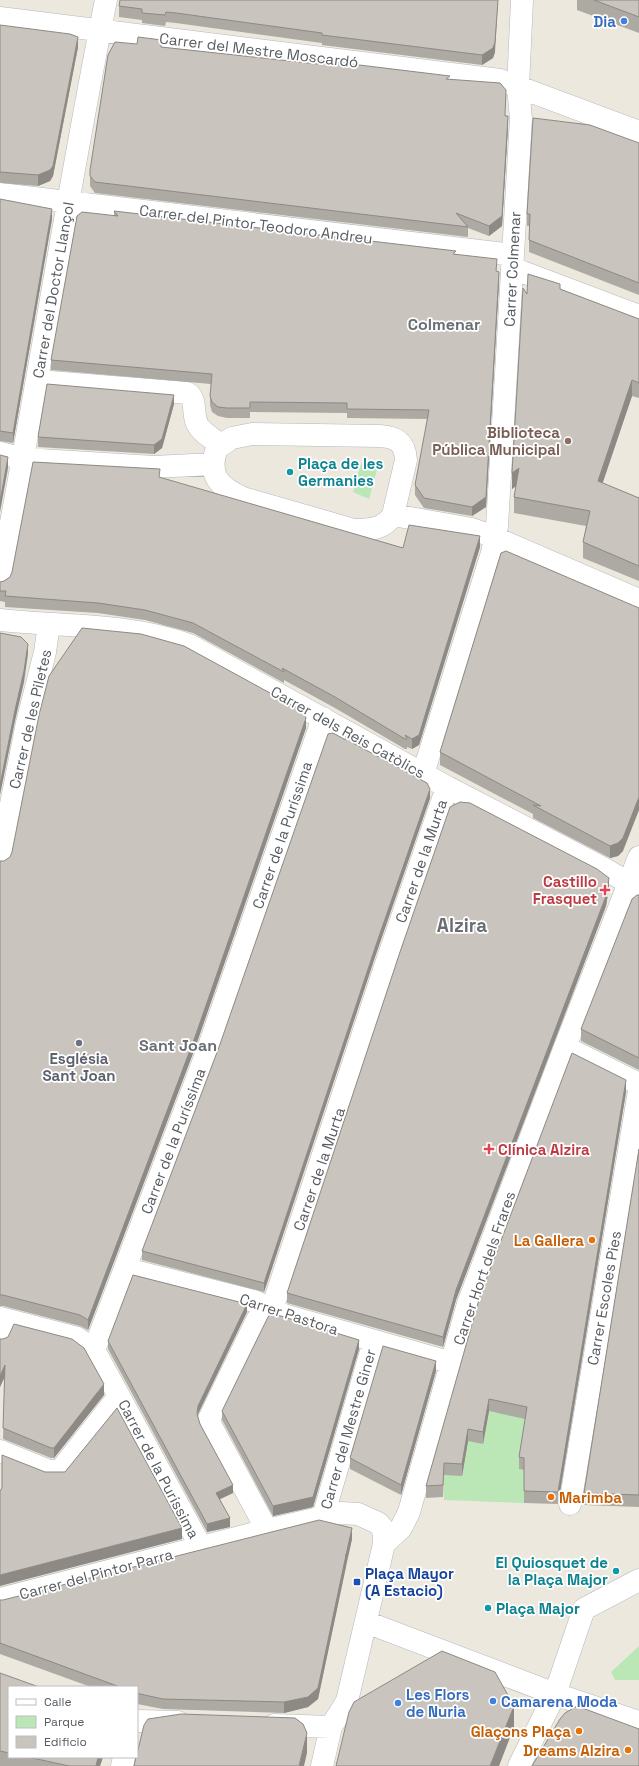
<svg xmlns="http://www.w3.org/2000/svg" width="639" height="1766" viewBox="0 0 639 1766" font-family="'Space Grotesk',sans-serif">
<rect width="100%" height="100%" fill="#ece8de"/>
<path fill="#bbe7b7" d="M361,463L377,469L369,499L353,492Z
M531,1396L519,1469L524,1470V1503L444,1500V1475L469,1437L489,1411L498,1413Z
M639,1646V1680H615L611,1672Z"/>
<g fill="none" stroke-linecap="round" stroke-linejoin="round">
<g stroke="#b4b8bd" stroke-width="23">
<path id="street" d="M0,18L500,80L639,132
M0,194L513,255
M512,268L639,316
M38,381L187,393C198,399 191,417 199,427C204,434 213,439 221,445
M252,434L380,436C396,437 405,442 406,460L393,515C384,529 370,530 354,530L243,498C219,487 207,475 217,448L232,438Z
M0,453L24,459L154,467L213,464
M393,515L472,529L486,534L639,600
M0,580C38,387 67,193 106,0
M0,620C62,627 130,623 189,645L447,787L603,868L639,889
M423,774L492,553L497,526L521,119L518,87L522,0
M0,860L27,723L45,652L49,624
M565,1047L639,1084
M126,1269L254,1301L284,1315L452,1363
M0,1318L77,1338L94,1350
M0,1338L6,1320
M0,1451L49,1471H60L119,1396
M570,1504L639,1091
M323,1517L374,1341
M267,1530L211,1426L209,1419L257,1320C263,1310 271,1311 273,1306L388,958L447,787
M201,1547L94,1350L207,1052L323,718
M0,1599L267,1530L341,1513L358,1514L378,1523L384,1530V1544
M366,1622L555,1694L639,1722
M137,1721L178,1722
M274,1725L331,1727
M122,1766L124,1757
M322,1766L331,1727L347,1701L384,1544L401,1528L409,1512L468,1304L565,1047L639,857
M519,1766L555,1694L584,1609L639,1580"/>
</g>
<use href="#street" stroke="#fff" stroke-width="22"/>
</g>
<path fill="#ada9a3" d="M120,0L495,52L493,58L482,65L322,45V43L176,23L166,22L165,26L142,23V20L119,17V6Z
M577,0H639V33L577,10Z
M0,25L78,47L53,176L50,181L38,186L0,183Z
M162,47L450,79L505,116L508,126L502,226L489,236L468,228V237L95,193L90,186V170Z
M639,143V295L529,252V226H527V214Z
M0,199L52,219L13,443L0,441Z
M114,211L456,254L497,271L499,281L486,507L472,516L424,508L415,495V485L428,419L347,418V413L250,412V418H227L218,416L212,412L210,405V396L211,384L51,370V360L114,215Z
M560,289L639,319V398L632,396L602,483L639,498V581L583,558V542L586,526L514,513V497L516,486L512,489L527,294Z
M174,404L162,448L154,454L38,447V437Z
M160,478L403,548L480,547L419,745L412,749L407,747V749H405L335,708L284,680V683L193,633L145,620L98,613L5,607V602L0,601V582L4,581Z
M501,553L623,851L618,856L610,858L533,818V814L440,765V752Z
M306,728L195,1048L88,1330L80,1326L3,1306H0V861H4Z
M346,736L358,743V746L430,798L376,954L264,1292L142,1260V1251L346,740Z
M609,888L606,906L456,1300L443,1347L287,1303V1293Z
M639,895V1070L581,1041V1029Z
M626,1092L558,1504L524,1503V1470L519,1469V1457L525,1419L489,1411L483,1444L468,1441L462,1476L444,1475L443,1497L426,1498V1486Z
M639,1149V1507L584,1505V1493Z
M247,1312L198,1414L197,1416L200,1424L233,1493L220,1499L230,1527L207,1532L108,1349V1341Z
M0,1339L104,1395L54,1458H51L3,1439L5,1376L0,1387Z
M359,1349L313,1507L273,1516L222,1420V1411Z
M436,1371L401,1495L350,1469V1458Z
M352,1539L318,1699L308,1707L284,1713L163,1709L137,1704V1687H91L0,1654V1600H3Z
M0,1673L9,1687V1757H103L100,1766H0Z"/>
<path fill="#8d8984" d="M498,0L495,52L493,58L482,65V55Z
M78,37V47L53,176L50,181L38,186V175Z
M508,116V126L502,226L489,236V226Z
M52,209V219L13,443V433Z
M499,272V281L486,507L472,516V507Z
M632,380V396L598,497V481Z
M174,395V404L162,448L154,454V445Z
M8,457V468L0,512V502Z
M519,468V484L512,489V473Z
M480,536V547L419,745L412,749V739Z
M28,644V654L24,682L15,721L0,795V785Z
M306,718V728L195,1048L88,1330V1320Z
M430,789V798L376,954L264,1292V1283L376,945Z
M639,797V810L623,851L618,856L610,858V846Z
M609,878V888L606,906L456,1300L443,1347V1337L456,1290Z
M626,1080V1092L558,1504V1492Z
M247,1304V1312L198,1414L197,1422L198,1406Z
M359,1340V1349L313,1507L273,1516V1506Z
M436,1361V1371L401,1495V1485Z
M5,1365V1376L0,1387V1376Z
M104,1384V1395L54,1458V1448Z
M489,1399V1411L483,1444V1432Z
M468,1429V1441L462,1476V1464Z
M233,1485V1493L216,1501V1493Z
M230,1518V1527L207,1532V1524Z
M182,1528V1539L0,1586V1575Z
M352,1528V1539L346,1565V1555Z
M346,1555V1566L318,1699L308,1707L284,1713V1702Z
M514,1706V1727L499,1766H490Z
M307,1733V1753L304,1766H299Z
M98,1757H103L100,1766H96Z"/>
<path fill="#c9c4bd" stroke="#8d8984" d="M120,0H498L495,42L493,48L482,55L322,35V33L176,13L166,12L165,15L142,13V9L119,6Z
M594,0H639V17Z
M0,25L70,34L78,37L53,166L50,170L38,175L0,172Z
M138,37L162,40L161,47L318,64V60L450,76L446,79L500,83L506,90L505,116H508L502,216L489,226L456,213L468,227L95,182L90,176V170L108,55L115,42L137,44Z
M533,118L590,125L639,143V283L529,240L530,214H527Z
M0,199L52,209L13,433L0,431Z
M114,211L456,251L453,254L497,259L496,271L499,272L486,497L472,507L424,498L415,485L429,410L347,409V403L250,402V408H227L218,407L212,402L210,396L212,374L51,360L77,216L82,212L118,216Z
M528,274L560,284V289L639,319V383L632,380L598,481L639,498V566L583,542L590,511L514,497L519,468L512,473L523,288L527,294Z
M47,384L174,395L162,439L154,445L38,437Z
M0,455L8,457L0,502Z
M33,462L160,469L159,477L403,548L409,525L480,536L419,735L412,739L405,735L407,739H405L335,697L282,668L284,672L193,623L145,610L98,603L5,596L6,591H0V582L4,581L10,577L12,572Z
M506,551L639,608V797L623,838L618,843L610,846L533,805L541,806L440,752L501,553Z
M82,628L141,634L184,646L303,711L306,718L195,1037L88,1320L80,1315L3,1295H0V861H4L10,857L12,852L39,715L49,676Z
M0,633L21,637L28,644L24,671L15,710L0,785Z
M333,733L346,740V736L358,743H353L427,783L430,789L376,945L264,1283L142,1251L219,1047L328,734Z
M460,802L470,803L597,869L609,878L606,896L456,1290L443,1337L287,1293L400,952L450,807Z
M637,895H639V1058L581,1029L632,899Z
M572,1053L626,1080L558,1492L524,1491V1458L519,1457L527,1407L489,1399L483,1432L468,1429L462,1464L444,1463L443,1485L426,1486L480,1296Z
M639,1149V1495L584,1493Z
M133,1275L247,1304L198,1406L197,1414L200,1424L233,1485L216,1493L230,1518L207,1524L108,1341Z
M271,1313L359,1340L313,1497L273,1506L222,1411L268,1317Z
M14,1324L72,1339L84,1348L104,1384L54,1448H51L3,1428L5,1365L0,1376V1339H3L8,1337Z
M383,1346L436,1361L401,1485L350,1458Z
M117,1408L182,1528L0,1575V1491L2,1488V1455L45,1472H65Z
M319,1520L352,1528L346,1555H345H346L318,1688L308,1697L284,1702L163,1699L140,1694L137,1693V1687H120L0,1643V1600H3Z
M442,1651L495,1672L514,1706L490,1766H336L349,1712L354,1702Z
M0,1673L39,1687H9V1753L0,1751Z
M577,1706L639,1729V1766H532L560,1719L565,1713Z
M181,1714L295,1718L303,1724L307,1733L299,1766H134L136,1757H137V1754L144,1725L148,1719Z
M28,1757H98L96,1766H69Z"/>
<g fill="#3f7fe0" stroke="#fff" stroke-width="1.5">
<circle cx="624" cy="21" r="4"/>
<circle cx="493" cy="1701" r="4"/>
<circle cx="398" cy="1703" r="4"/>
</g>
<circle fill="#8d6e63" stroke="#fff" stroke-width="1.5" cx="568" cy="441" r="4"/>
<g fill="#0f9aa8" stroke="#fff" stroke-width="1.5">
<circle cx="290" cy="472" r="4"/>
<circle cx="616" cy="1571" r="4"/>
<circle cx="488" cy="1608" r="4"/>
</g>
<g fill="#e0444e" stroke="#fff" stroke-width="1.5">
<path d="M603 884h4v4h4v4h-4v4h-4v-4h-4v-4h4z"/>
<path d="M487 1143h4v4h4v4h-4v4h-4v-4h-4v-4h4z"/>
</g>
<circle fill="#6b7280" stroke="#fff" stroke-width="1.5" cx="79" cy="1043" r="4"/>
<g fill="#e8710a" stroke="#fff" stroke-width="1.5">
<circle cx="592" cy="1240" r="4"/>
<circle cx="551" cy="1497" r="4"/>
<circle cx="579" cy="1731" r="4"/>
<circle cx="628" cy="1750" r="4"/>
</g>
<rect fill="#1a4fb4" stroke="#fff" stroke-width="1.5" x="353" y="1578" width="8" height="8" rx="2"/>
<g text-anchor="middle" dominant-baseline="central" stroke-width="3.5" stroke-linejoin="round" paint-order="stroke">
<g font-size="15" font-weight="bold" fill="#366cbe" stroke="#fff" text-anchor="start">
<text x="616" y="21" text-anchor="end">Dia</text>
<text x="406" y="1694">Les Flors<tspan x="406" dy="17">de Nuria</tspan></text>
<text x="501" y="1701">Camarena Moda</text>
</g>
<g font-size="15" fill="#575c61" stroke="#fff">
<text transform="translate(259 50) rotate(7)">Carrer del Mestre Moscardó</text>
<text transform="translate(256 224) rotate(7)">Carrer del Pintor Teodoro Andreu</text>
<text transform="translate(512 269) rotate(-87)">Carrer Colmenar</text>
<text transform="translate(53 290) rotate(-80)">Carrer del Doctor Llançol</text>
<text transform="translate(30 719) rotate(-77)">Carrer de les Piletes</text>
<text transform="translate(348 732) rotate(29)">Carrer dels Reis Catòlics</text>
<text transform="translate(282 835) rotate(-71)">Carrer de la Puríssima</text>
<text transform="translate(421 861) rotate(-71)">Carrer de la Murta</text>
<text transform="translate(173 1141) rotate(-69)">Carrer de la Puríssima</text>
<text transform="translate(319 1169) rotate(-71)">Carrer de la Murta</text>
<text transform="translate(484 1268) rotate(-71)">Carrer Hort dels Frares</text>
<text transform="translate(604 1298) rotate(-80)">Carrer Escoles Pies</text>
<text transform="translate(289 1314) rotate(18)">Carrer Pastora</text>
<text transform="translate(348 1429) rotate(-74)">Carrer del Mestre Giner</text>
<text transform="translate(159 1469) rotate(62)">Carrer de la Puríssima</text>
<text transform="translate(96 1574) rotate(-15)">Carrer del Pintor Parra</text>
</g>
<g font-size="15" font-weight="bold" fill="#785e54" stroke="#fff" text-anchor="end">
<text x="560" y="432">Biblioteca<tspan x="560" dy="17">Pública Municipal</tspan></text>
</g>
<g font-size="15" font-weight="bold" fill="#0d838f" stroke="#fff" text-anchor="start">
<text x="298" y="463">Plaça de les<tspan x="298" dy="17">Germanies</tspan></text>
<text x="608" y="1562" text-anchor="end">El Quiosquet de<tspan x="608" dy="17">la Plaça Major</tspan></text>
<text x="496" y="1608">Plaça Major</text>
</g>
<g font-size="15" font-weight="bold" fill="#be3a42" stroke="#fff" text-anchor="end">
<text x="597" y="881">Castillo<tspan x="597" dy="17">Frasquet</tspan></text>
<text x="498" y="1149" text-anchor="start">Clínica Alzira</text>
</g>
<g font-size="15" font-weight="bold" fill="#5b616d" stroke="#fff">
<text x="79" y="1058">Església<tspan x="79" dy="17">Sant Joan</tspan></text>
</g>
<g font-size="15" font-weight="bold" fill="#c56008" stroke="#fff" text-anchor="end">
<text x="584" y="1240">La Gallera</text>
<text x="559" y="1497" text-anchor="start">Marimba</text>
<text x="571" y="1731">Glaçons Plaça</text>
<text x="620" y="1750">Dreams Alzira</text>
</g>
<g font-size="15" font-weight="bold" fill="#164399" stroke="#fff" text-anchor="start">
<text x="365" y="1573">Plaça Mayor<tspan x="365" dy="17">(A Estacio)</tspan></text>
</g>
<g font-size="16" font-weight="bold" fill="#686e73" stroke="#fff">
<text x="444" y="324">Colmenar</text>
<text x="178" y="1045">Sant Joan</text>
</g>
<g font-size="19" font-weight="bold" fill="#686e73" stroke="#fff">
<text x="462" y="925">Alzira</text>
</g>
</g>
<rect x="8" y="1686" width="130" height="72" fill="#ffffff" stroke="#bcbec0"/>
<rect x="16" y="1699" width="20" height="6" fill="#ffffff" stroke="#bcbec0"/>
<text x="44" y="1706" font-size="12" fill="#575c61">Calle</text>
<rect x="16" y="1716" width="20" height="12" fill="#bbe7b7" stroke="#bcbec0"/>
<text x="44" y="1726" font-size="12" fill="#575c61">Parque</text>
<rect x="16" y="1736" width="20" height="12" fill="#c9c4bd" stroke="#bcbec0"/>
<text x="44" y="1746" font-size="12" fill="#575c61">Edificio</text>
</svg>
